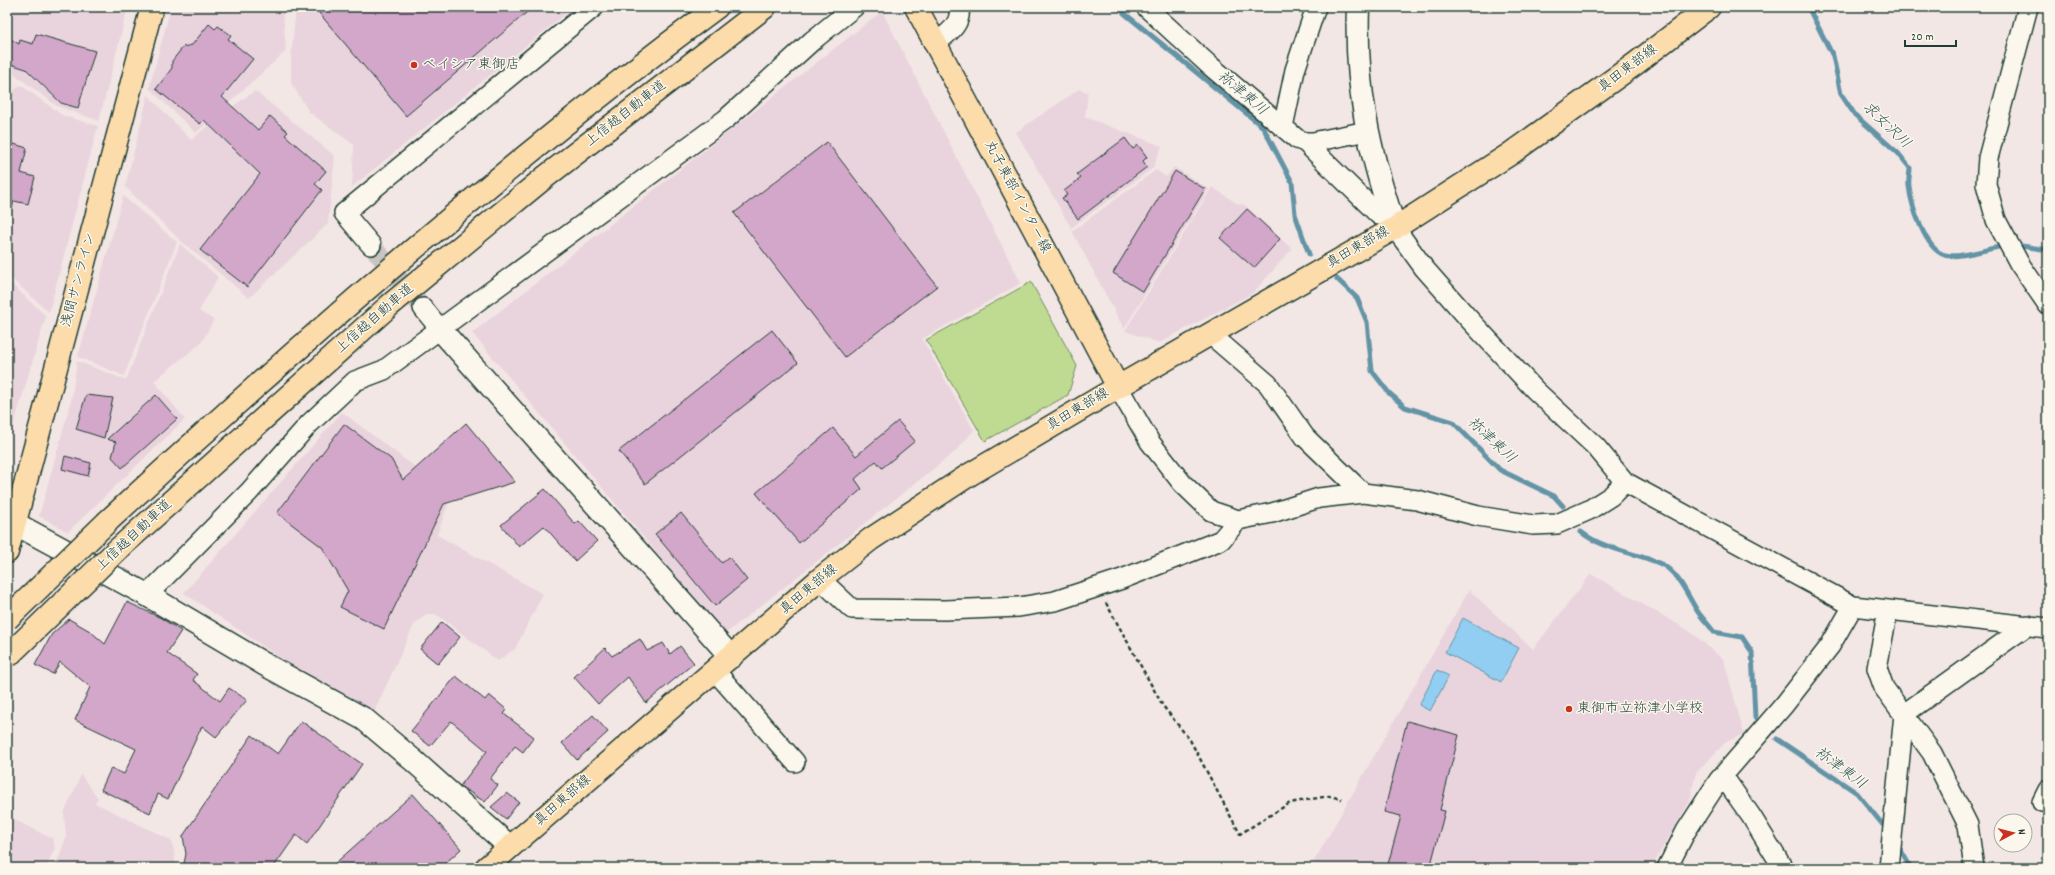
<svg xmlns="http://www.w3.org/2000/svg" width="2055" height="875" viewBox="0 0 2055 875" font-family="Dekko,'Klee One',sans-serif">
<rect width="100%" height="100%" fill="#f3e7e5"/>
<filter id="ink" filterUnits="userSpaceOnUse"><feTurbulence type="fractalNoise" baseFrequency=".025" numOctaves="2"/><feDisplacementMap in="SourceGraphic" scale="8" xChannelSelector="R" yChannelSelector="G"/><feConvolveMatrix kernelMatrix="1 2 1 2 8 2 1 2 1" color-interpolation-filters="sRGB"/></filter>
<g filter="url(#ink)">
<path fill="#e9d4dd" d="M7,7H128L99,121L57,106L7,69Z
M171,7H286L283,11L286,51L196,133L149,88Z
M296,7H574L352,187L354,145L309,112L291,83V55Z
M882,11L1021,283L922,339L974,430L956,451L725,634L472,333Z
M21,85L62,115L98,126L49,312L7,275V95Z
M1079,89L1088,92L1085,117L1162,146L1153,168L1071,228L1016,132Z
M255,91L335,156L328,224L249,298L181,241L125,187L148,95L191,140L230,108Z
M1174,167L1209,189L1124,329L1072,231L1156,170L1166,177Z
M1212,187L1238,204L1245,205L1292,249L1253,293L1159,343L1125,331Z
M123,196L177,242L124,376L78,357Z
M180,244L218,277L199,311L214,320L201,343L154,381L185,419L68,532L39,516L71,401L77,361L126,380Z
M7,280L46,316L7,448Z
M342,412L423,473L449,502L437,535L543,594L515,649L498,661L436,614H427L414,625L371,719L184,593Z
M1591,574L1691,632L1724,660L1744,734L1726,742L1696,773L1690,801L1651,868H1310L1469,590L1533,649Z
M81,775L98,798L95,803L171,840L174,851L176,868H55L66,838L64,813Z
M7,816L53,839L55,848L46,868H7Z"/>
<path fill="#bfda91" stroke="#6f8c62" d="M1031,282L1077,366L1068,395L985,441L926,340Z"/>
<path fill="#92cef2" stroke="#6494a6" d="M1463,618L1519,648L1501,682L1445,652Z
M1437,670L1449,676L1430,711L1419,705Z"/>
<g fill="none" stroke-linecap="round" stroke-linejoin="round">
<path stroke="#6494a6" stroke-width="5" d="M1120,7L1124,13L1263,127L1292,182L1295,214L1309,254
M1802,7L1809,9L1833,56L1841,94L1855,115L1898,153L1910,168C1910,174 1908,180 1909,186C1911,204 1925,250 1945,255C1959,259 1989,248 2005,246
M2015,245L2048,250
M1337,279L1357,298L1367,322L1372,371L1389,393L1405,407L1453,422L1500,470L1554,496L1563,506
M1581,532C1604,550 1635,552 1661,564C1678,572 1689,598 1698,612C1703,619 1709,625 1714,632L1742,637L1752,652L1755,718
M1777,739L1857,793L1883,825
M1899,847L1911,868"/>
</g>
<path fill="#d3a7ca" stroke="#1f3d34" d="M314,7H533L406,116Z
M209,24L215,29L218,26L231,35L228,39L253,59L222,97L258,130L270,116L288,132L285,135L326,171L315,184L322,190L247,287L200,250L260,174L204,120L200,124L156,89L172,68V61L183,47L192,45Z
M36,34L95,51L78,108L61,103L26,69L7,63V37L19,44L20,40L33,44Z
M1125,138L1133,149L1138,145L1147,157L1143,161L1147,167L1078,219L1062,198L1067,195L1064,191L1081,178L1077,174Z
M7,142L27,148L21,173L35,177L28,204L14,201L12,208H7Z
M827,142L937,286L845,357L734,213Z
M1175,171L1205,189L1143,292L1113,273Z
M1247,209L1280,239L1254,268L1220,238Z
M772,330L798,363L645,484L619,451Z
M86,395L113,398L104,438L76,429Z
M156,395L177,419L122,468L112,457L116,442L107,439Z
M898,421L915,441L882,468L876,461L855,479L862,489L799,543L756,493L833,428L856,456Z
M466,423L515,482L444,504L384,629L340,607L348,591L322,547L277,513L344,424L391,459L403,480Z
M65,456L91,463L88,476L62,469Z
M545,489L575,524L579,521L597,541L575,561L544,526L519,547L501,525Z
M681,513L722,563L729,557L747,580L715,606L655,534Z
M127,602L161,618L181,631L167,653L197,674L193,680L220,701L229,688L247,700L216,737L202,726L168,799L158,794L150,813L101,790L111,768L124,774L136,749L75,720L90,687L60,662L53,674L35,665L52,634L69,619L90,631L105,644Z
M442,622L460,637L438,664L420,649Z
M640,639L647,651L663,643L670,654L680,646L694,663L646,703L628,677L598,704L574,677L605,648L612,656Z
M456,676L485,700L489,695L507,710L504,714L534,737L523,752L515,746L490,779L498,785L485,802L460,786L487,751L451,721L430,746L411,731Z
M593,715L608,732L577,760L562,743Z
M301,721L362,764L307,844L296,835L273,868H183L186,854L183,836L252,735L278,754Z
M1407,721L1459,735L1440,810L1445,811L1430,868H1387L1401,816L1384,812Z
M507,793L519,802L506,819L491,807Z
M413,794L461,849L440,868H330Z"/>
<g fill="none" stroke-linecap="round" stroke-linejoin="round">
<path stroke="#c9c5c2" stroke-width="19" stroke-dasharray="19 10" stroke-linecap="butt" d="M371,245L423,308"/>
<g stroke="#1f3d34" stroke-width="22">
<path id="minor" d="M1146,7L1208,64L1297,139L1305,142H1313L1367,131
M2028,7L1988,158L1986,184L1996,220L2019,263L2048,305
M936,43C948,33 962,25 959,7
M1283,127L1295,70L1316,7
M1305,142L1379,215
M1395,228L1424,268L1468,318L1535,390L1596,447L1625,482L1853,606L2048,628
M371,245L344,213L594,7
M423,308L439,328
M1210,334L1268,384L1305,437L1363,493
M1118,387L1150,442L1182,483L1211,511L1238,520L1272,513L1319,498L1363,493L1417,500L1478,516L1533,525L1557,524L1589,510L1611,496L1625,482
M820,579L852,609L945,610L1019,607L1055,601L1122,579L1221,540L1238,520
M147,595L249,492L309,424L355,381L384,370L726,119L812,41L854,7
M1888,610L1877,668L1884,688L1932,753L1968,825L1974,868
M715,671L795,762
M1723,776L1751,816L1783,868
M2042,802L2048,790
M1667,868L1686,831L1719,780L1784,705L1830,646L1853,606
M1889,868L1904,714L2028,625"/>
</g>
<g stroke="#1f3d34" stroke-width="25">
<path id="tertiary" d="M1358,7C1355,88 1369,152 1395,228
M439,328L731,657
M14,523L147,595L264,664L364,719L414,761L510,847"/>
</g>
<g stroke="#1f3d34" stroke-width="25">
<path id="primary" d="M916,7L1118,387
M7,552L152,7
M486,868L820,579L871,539L969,475L1118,387L1395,228L1510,154L1635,64L1709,7"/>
</g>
<g stroke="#1f3d34" stroke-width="25">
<path id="motorway" d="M108,521C303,341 504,165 717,7
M116,551L390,305L544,178L765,7"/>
</g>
<path stroke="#1f3d34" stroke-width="2.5" stroke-dasharray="4 3" stroke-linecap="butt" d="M1106,603L1163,706L1190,740L1240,834L1290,803L1329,796L1342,799"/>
<use href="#minor" stroke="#fbf7ec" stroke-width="19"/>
<use href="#tertiary" stroke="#fbf7ec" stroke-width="22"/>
<use href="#primary" stroke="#fddcac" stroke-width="22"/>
<use href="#motorway" stroke="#fddcac" stroke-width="22"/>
<g stroke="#1f3d34" stroke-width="25" stroke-linecap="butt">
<path id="motorway-bridge" d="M7,619L108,521
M7,657L116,551"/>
</g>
<use href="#motorway-bridge" stroke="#fddcac" stroke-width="22"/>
</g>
</g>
<g fill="#c8321e" stroke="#fbf7ec" stroke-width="1.5">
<circle cx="414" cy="65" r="4"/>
<circle cx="1569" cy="709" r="4"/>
</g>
<g text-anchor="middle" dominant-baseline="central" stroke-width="3" stroke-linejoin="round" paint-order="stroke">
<g font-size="14" fill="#1f3d34" stroke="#fbf7ec" text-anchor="start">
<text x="422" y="65">ベイシア東御店</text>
<text x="1577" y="709">東御市立祢津小学校</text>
</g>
<g font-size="14" fill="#1f3d34" stroke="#fbf7ec">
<text transform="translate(1628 69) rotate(-37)">真田東部線</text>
<text transform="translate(626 114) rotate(-38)">上信越自動車道</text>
<text transform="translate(1017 197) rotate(62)">丸子東部インター線</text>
<text transform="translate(1358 248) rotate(-30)">真田東部線</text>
<text transform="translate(79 280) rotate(-75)">浅間サンライン</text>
<text transform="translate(375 319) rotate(-41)">上信越自動車道</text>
<text transform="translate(1078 410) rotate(-31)">真田東部線</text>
<text transform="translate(134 536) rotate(-43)">上信越自動車道</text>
<text transform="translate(809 590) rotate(-40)">真田東部線</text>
<text transform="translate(563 801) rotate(-41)">真田東部線</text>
</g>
<g font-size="15" font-style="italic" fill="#365a5a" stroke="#fbf7ec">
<text transform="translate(1242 94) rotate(40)">祢津東川</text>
<text transform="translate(1886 126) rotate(44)">求女沢川</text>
<text transform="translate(1491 441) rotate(43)">祢津東川</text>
<text transform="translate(1840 769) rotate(36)">祢津東川</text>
</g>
</g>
<rect width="2055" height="875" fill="none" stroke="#fbf7ec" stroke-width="24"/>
<rect x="12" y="12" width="2031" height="851" fill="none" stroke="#1f3d34" stroke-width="1.5" filter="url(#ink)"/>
<g transform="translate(2013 833) rotate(83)"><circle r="19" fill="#fbf7ec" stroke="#a3ada2"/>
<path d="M0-3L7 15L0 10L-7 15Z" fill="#c8321e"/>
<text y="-6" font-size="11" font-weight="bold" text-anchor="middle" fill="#1f3d34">N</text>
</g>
<path d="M1905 40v6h51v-6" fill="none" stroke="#1f3d34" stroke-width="2"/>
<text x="1911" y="40" font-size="12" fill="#1f3d34" stroke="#fbf7ec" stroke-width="3" paint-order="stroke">20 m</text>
</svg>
